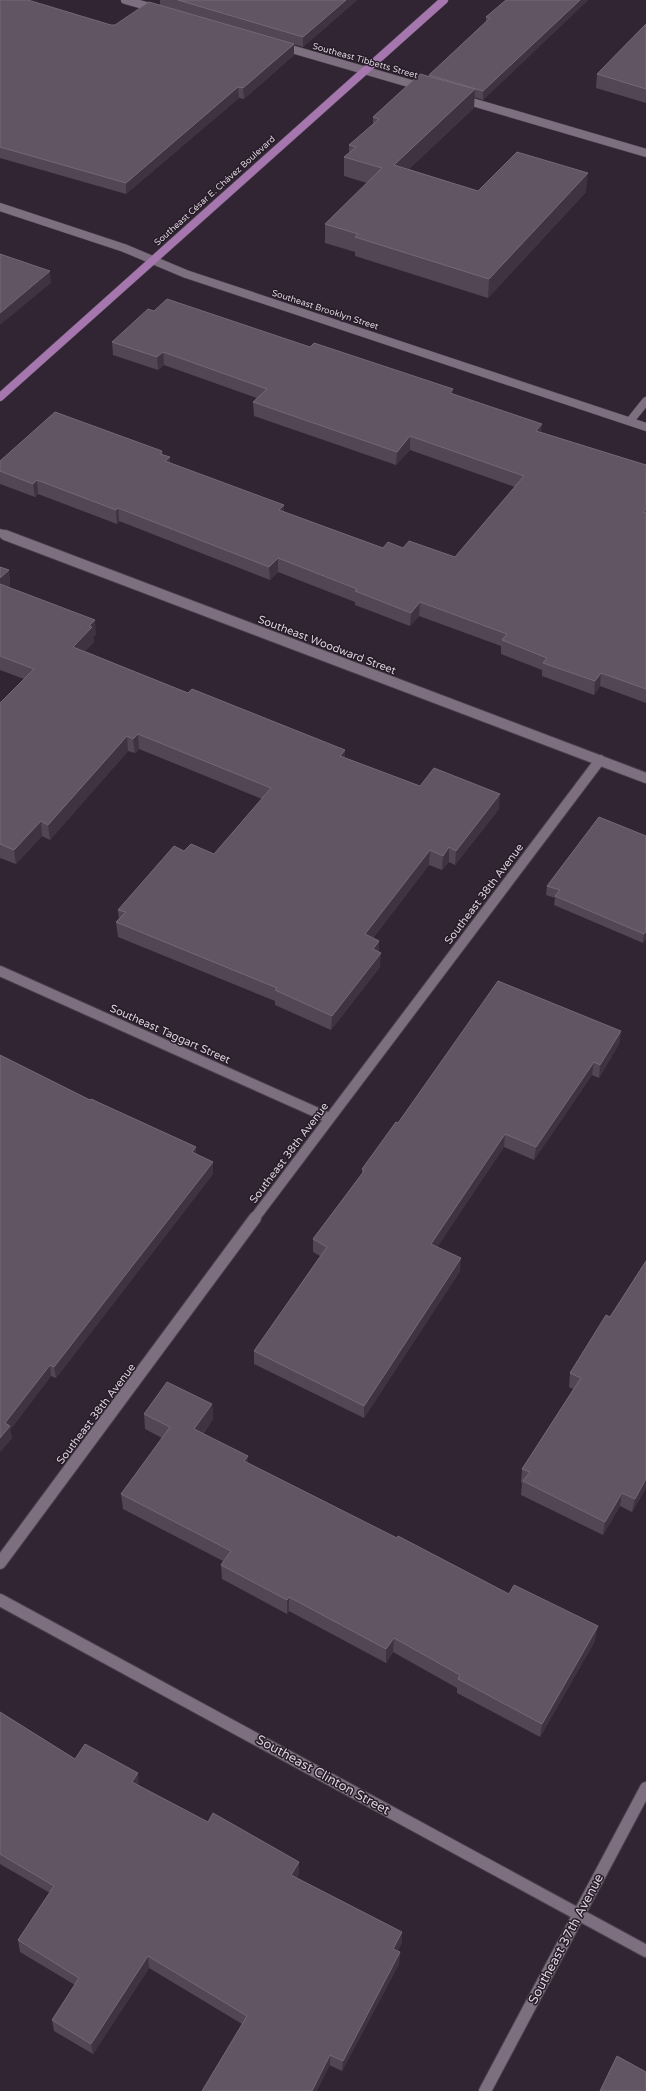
<svg xmlns="http://www.w3.org/2000/svg" width="646" height="2091" viewBox="0 0 646 2091" font-family="'Varela Round',sans-serif">
<rect width="100%" height="100%" fill="#312533"/>
<g fill="none" stroke-linecap="round" stroke-linejoin="round">
<g stroke="#4b414d" stroke-width="9">
<path id="minor-far2" d="M125,0L157,9
M281,46L422,87
M462,99L646,153
M0,207L124,248L186,274L646,427
M630,421L646,401
M0,533L7,536"/>
</g>
<g stroke="#4b414d" stroke-width="12">
<path id="minor-far1" d="M5,535L646,778
M0,971L329,1118
M254,1219L600,760"/>
</g>
<g stroke="#4b414d" stroke-width="14">
<path id="minor" d="M0,1563L255,1218
M0,1600L646,1951
M485,2091L646,1788"/>
</g>
<g stroke="#4b414d" stroke-width="9">
<path id="primary" d="M0,397L444,0"/>
</g>
<use href="#minor-far2" stroke="#7d6f7f" stroke-width="8"/>
<use href="#minor-far1" stroke="#7d6f7f" stroke-width="10"/>
<use href="#minor" stroke="#7d6f7f" stroke-width="12"/>
<use href="#primary" stroke="#a677ae" stroke-width="8"/>
</g>
<path fill="#524654" d="M0,0L111,25L294,55L244,99L239,98L126,194L0,158Z
M160,0H357L303,47L160,5Z
M506,0H588L483,100L474,97V108L409,169L478,191L586,192L488,298L355,256V252L325,243V224L367,183L344,176V157L349,153V145L373,124V117L429,76V75L486,22V17Z
M646,24V103L596,88L597,74Z
M112,342L453,394L541,432L646,465V703L600,686L594,695L542,676V670L501,654V646L419,616L410,626L355,605V602L278,572L270,580L119,521L117,524L38,494L35,497L0,484V461L162,451L163,455L170,463L284,512L383,548H403L455,557L515,487L410,450L396,465L254,416L253,402L257,398L164,365L158,370L113,355Z
M0,567L9,570L10,585L8,587L96,634L93,637L94,642L85,651L188,693L345,750V758L420,786L499,809L455,865L449,862L442,870L429,865L373,938L379,941V952L380,967L331,1030L275,1005V1001L118,937L116,922L119,920L118,910L184,851L214,854L262,799L139,749L135,753L128,751L50,840L42,836L16,864L0,858V703L24,679L0,670Z
M599,817L646,939L643,943L554,905L555,898L546,895L547,886Z
M621,1031L619,1044L599,1078L592,1075L534,1160L504,1147L437,1247L460,1271L364,1418L254,1364V1351L320,1256L313,1252V1239L362,1174V1169L398,1123Z
M0,1055L90,1100L196,1147V1154L213,1174L56,1378L51,1376L10,1430L12,1438L0,1452Z
M646,1261V1488L632,1512L620,1506L603,1535L521,1495L522,1483L521,1482L522,1469L573,1389L569,1387L570,1373L610,1317Z
M212,1404L213,1419L203,1434L248,1456V1463L595,1641L540,1737L457,1693V1688L393,1652L386,1663L289,1611L287,1614L222,1579L221,1565L223,1561L123,1509L121,1494L162,1438L145,1429L144,1414Z
M0,1712L75,1759L139,1786L299,1874L296,1878L402,1943L397,1951L400,1952L399,1964L342,2071L242,2024L149,1968L93,2054L54,2031L52,2020L75,1985L20,1952L18,1940L50,1893L0,1864Z"/>
<path fill="#3f3241" d="M346,0H357L303,47V37Z
M580,0H588L483,100V91Z
M294,44V55L244,99L243,88Z
M238,87L239,98L126,194V183Z
M475,89L474,108L394,183V165Z
M588,173L586,192L488,298L489,279Z
M50,271L51,283L0,325V313Z
M163,352L164,365L158,370L157,357Z
M453,389V403L450,393Z
M542,424L541,438L536,431Z
M410,436V450L396,465L397,452Z
M170,457V471L165,461Z
M37,480L38,494L35,497L33,484Z
M284,505V518L279,510Z
M118,508L119,521L117,524L116,510Z
M278,558V572L270,580L269,567Z
M9,570L10,585L0,595V578Z
M420,602L419,616L410,626L411,613Z
M95,620L96,634L93,637L94,642L75,662L73,647L89,626Z
M601,673L600,686L594,695L595,681Z
M138,734L139,749L135,753L133,739Z
M127,736L128,751L50,840L48,825Z
M345,750V765L340,756Z
M500,794L499,809L455,865L456,851Z
M41,821L42,836L16,864L14,850Z
M449,847V862L442,870L443,856Z
M430,850L429,865L364,949L365,934Z
M646,932V939L643,943L644,934Z
M379,941V955L381,953L380,967L331,1030L332,1016L373,949Z
M621,1031L619,1044L599,1078L600,1065Z
M594,1062L592,1075L534,1160L536,1147Z
M505,1134L504,1147L431,1257V1244Z
M196,1147V1159L192,1152Z
M213,1162V1174L56,1378L54,1367Z
M461,1258L460,1271L364,1418V1406Z
M50,1365L51,1376L10,1430L12,1438L0,1452V1438L5,1423Z
M212,1404L213,1419L195,1444L194,1429Z
M248,1456V1471L244,1461Z
M646,1479V1488L632,1512L635,1499Z
M622,1493L620,1506L603,1535L605,1522Z
M289,1597V1611L287,1614V1600Z
M598,1626L595,1641L540,1737L542,1724Z
M394,1638L393,1652L386,1663V1649Z
M138,1773L139,1786L132,1782Z
M299,1862V1874L291,1887V1875Z
M402,1932V1943L392,1960L393,1949Z
M400,1952L399,1964L342,2071L343,2061Z
M148,1956L149,1968L93,2054L91,2044Z
M330,2055V2065L317,2091H312Z"/>
<path fill="#615563" stroke="#746876" d="M0,0H28L111,25H115L149,2L294,44L243,88L238,87L126,183L0,147Z
M178,0H346L303,37Z
M506,0H580L483,91L429,75L490,18L486,17Z
M646,24V89L597,74Z
M420,74L475,89L394,165L478,191L517,152L588,173L489,279L355,237L358,234L325,224L382,168L344,157L356,147L349,145L379,119L373,117Z
M0,254L50,271L0,313Z
M167,299L310,347L314,343L453,389L450,393L542,424L536,431L646,465V509L643,512L646,513V689L601,673L595,681L543,663L547,658L502,640L507,634L420,602L411,613L355,591L357,589L278,558L269,567L118,508L116,510L37,480L33,484L0,471V461L55,412L162,451L160,454L170,457L165,461L284,505L279,510L383,548L388,542L403,548L409,541L455,557L524,476L410,436L397,452L253,402L267,389L163,352L157,357L112,342L148,309L154,311Z
M0,567L9,570L0,578Z
M0,584L95,620L89,626L92,627L73,647L188,693L192,689L345,750L340,756L420,786L434,768L500,794L456,851L449,847L443,856L430,850L365,934L379,941L373,949L381,953L332,1016L275,990L277,988L116,922L126,912L118,910L174,846L184,851L191,844L214,854L271,788L138,734L133,739L127,736L48,825L41,821L14,850L0,844V703L34,669L0,656Z
M599,817L646,836V932L644,934L555,896L560,890L547,886Z
M498,981L621,1031L600,1065L594,1062L536,1147L505,1134L431,1244L461,1258L364,1406L254,1351L327,1247L313,1239L364,1171L362,1169L396,1122L398,1123Z
M0,1055L90,1100L91,1099L196,1147L192,1152L213,1162L54,1367L50,1365L5,1423L10,1426L0,1438Z
M646,1261V1479L635,1499L622,1493L605,1522L523,1481L530,1472L522,1469L581,1378L570,1373L606,1315L610,1317Z
M167,1382L212,1404L194,1429L248,1456L244,1461L397,1538L398,1536L509,1594L514,1585L598,1626L542,1724L458,1679L460,1675L394,1638L386,1649L289,1597L287,1600L221,1565L231,1551L121,1494L170,1427L144,1414Z
M0,1712L75,1759L85,1744L138,1773L132,1782L208,1822L213,1813L299,1862L291,1875L402,1932L393,1949L400,1952L343,2061L330,2055L312,2091H202L247,2016L148,1956L91,2044L52,2020L79,1978L18,1940L54,1886L0,1854Z
M617,2056L646,2072V2091H600Z"/>
<g text-anchor="middle" dominant-baseline="central" stroke-width="3" stroke-linejoin="round" paint-order="stroke">
<g font-size="9" fill="#dad2db" stroke="#271b29">
<text transform="translate(365 61) rotate(16)">Southeast Tibbetts Street</text>
<text transform="translate(215 191) rotate(-42)">Southeast César E. Chávez Boulevard</text>
<text transform="translate(325 310) rotate(18)">Southeast Brooklyn Street</text>
</g>
<g font-size="11" fill="#dad2db" stroke="#271b29">
<text transform="translate(327 645) rotate(21)">Southeast Woodward Street</text>
<text transform="translate(484 894) rotate(-53)">Southeast 38th Avenue</text>
<text transform="translate(170 1034) rotate(24)">Southeast Taggart Street</text>
<text transform="translate(289 1153) rotate(-53)">Southeast 38th Avenue</text>
<text transform="translate(96 1414) rotate(-53)">Southeast 38th Avenue</text>
</g>
<g font-size="13" fill="#dad2db" stroke="#271b29">
<text transform="translate(323 1775) rotate(29)">Southeast Clinton Street</text>
<text transform="translate(566 1939) rotate(-62)">Southeast 37th Avenue</text>
</g>
</g>
</svg>
